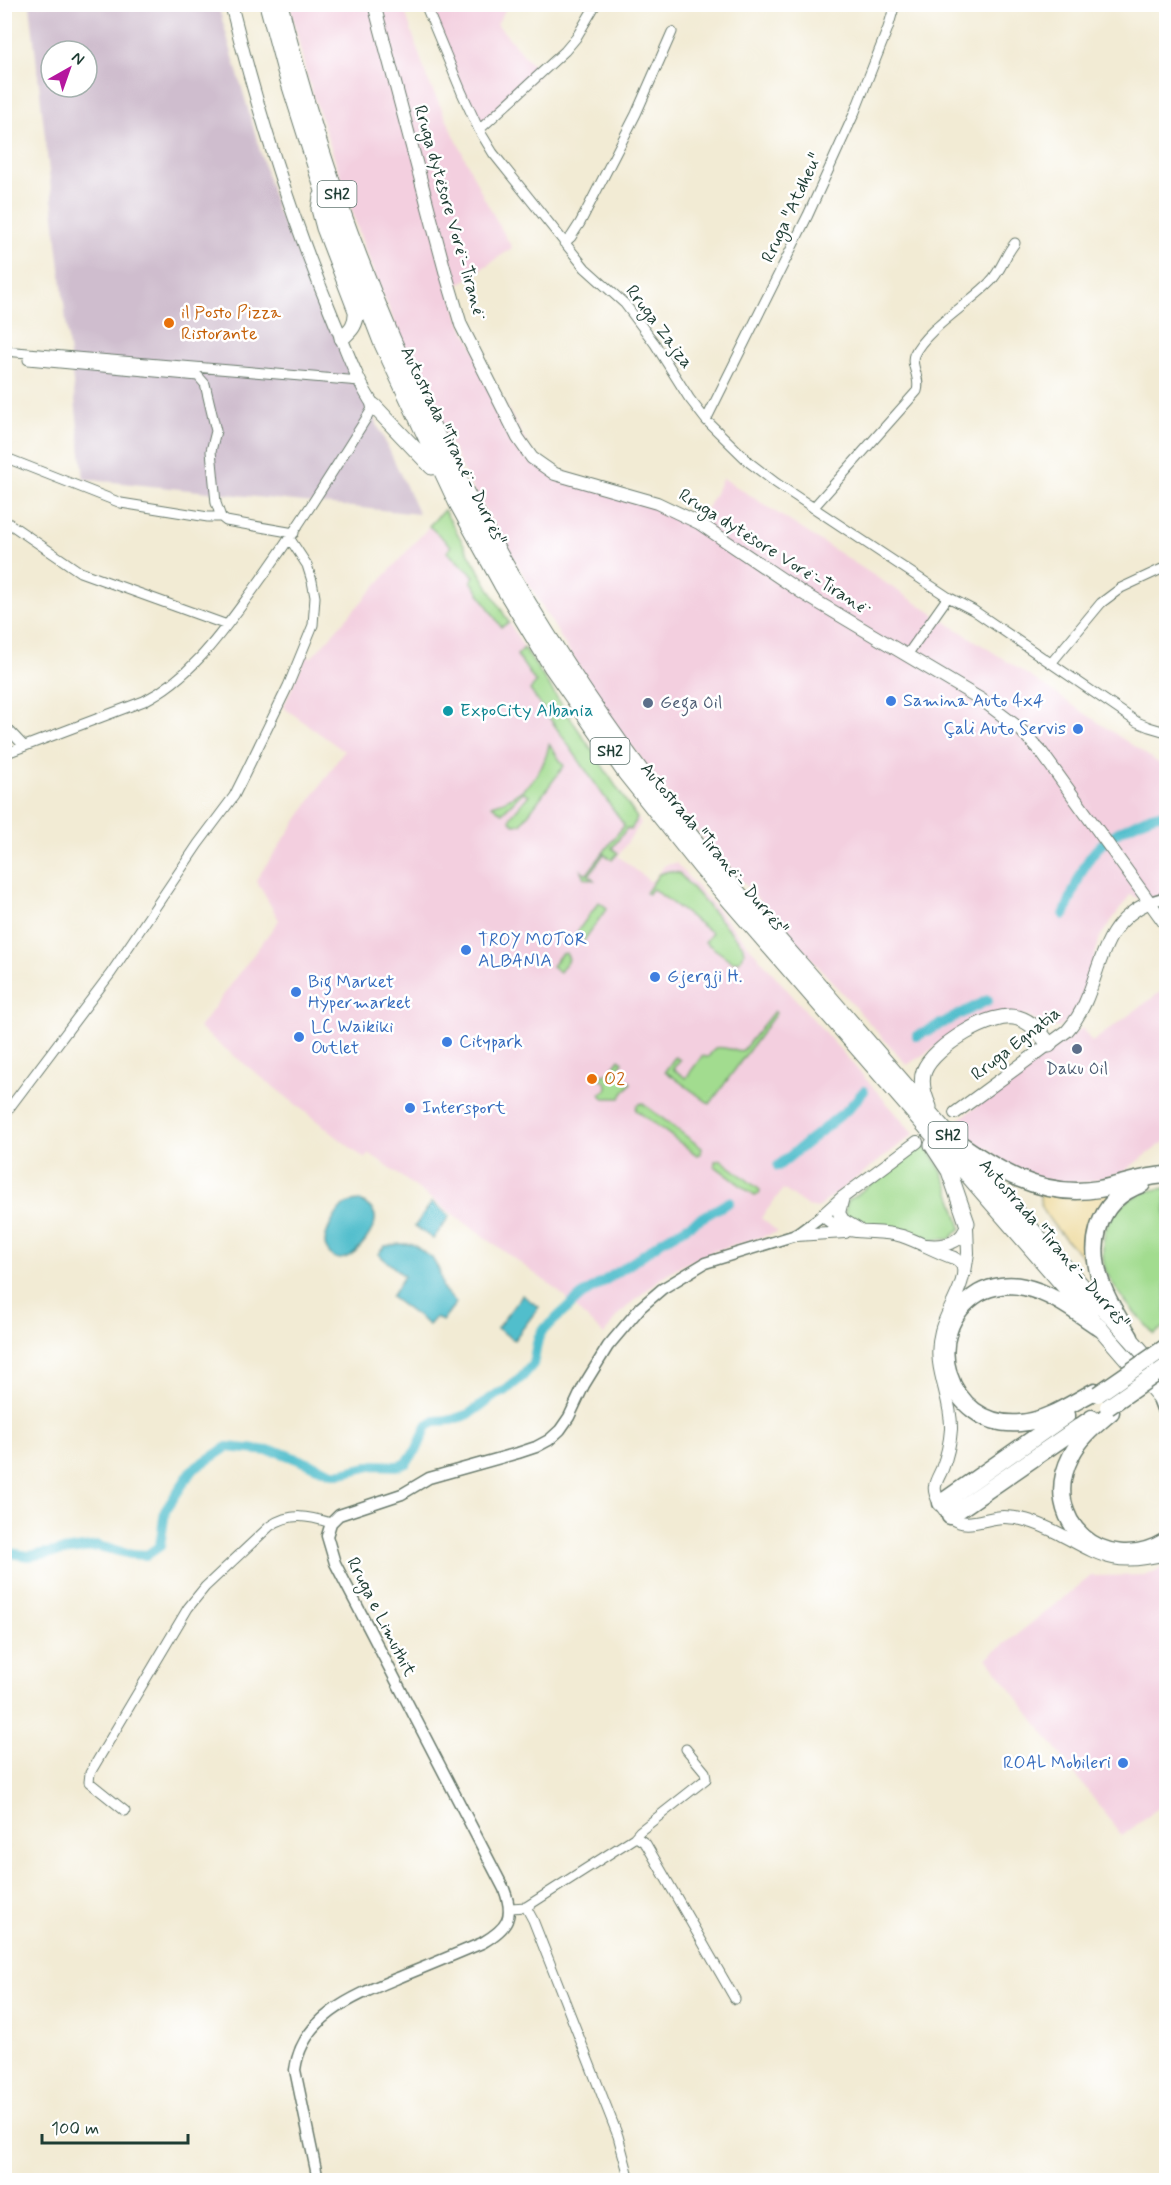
<svg xmlns="http://www.w3.org/2000/svg" width="1171" height="2185" viewBox="0 0 1171 2185" font-family="Mynerve,sans-serif">
<rect width="100%" height="100%" fill="#fff"/>
<filter id="ink" filterUnits="userSpaceOnUse"><feTurbulence type="fractalNoise" baseFrequency=".0167" numOctaves="2"/><feDisplacementMap in="SourceGraphic" scale="12" xChannelSelector="R" yChannelSelector="G"/><feConvolveMatrix kernelMatrix="1 2 1 2 8 2 1 2 1" color-interpolation-filters="sRGB"/></filter>
<filter id="wash" filterUnits="userSpaceOnUse"><feTurbulence type="fractalNoise" baseFrequency=".008" numOctaves="4" result="noise"/><feDisplacementMap in="SourceGraphic" scale="24" xChannelSelector="R" yChannelSelector="G"/><feGaussianBlur stdDeviation="1.35" result="paint"/><feColorMatrix in="noise" values="0 0 0 0 0 0 0 0 0 0 0 0 0 0 0 0 0 1.4 0 .05"/><feComposite in="paint" operator="in"/></filter>
<g filter="url(#wash)">
<rect width="100%" height="100%" fill="#f2ebd4"/>
<path fill="#f3cfdf" d="M290,5H403L427,78L483,196L512,248L451,290L461,324L537,462L699,523L723,478L1022,671L1166,768V925L1150,902L1130,895L1100,937L1084,996L1073,1017L1059,1027H1049L1024,1015L950,1038L907,1065L695,829L615,725L570,653L472,488L415,373L365,250L306,73Z
M425,5H508L497,24L540,74L479,130Z
M444,510L524,648L641,823L618,856L651,882L665,865L676,863L914,1134L817,1208L809,1207L783,1189L761,1218L778,1232L714,1251L678,1267L665,1275L630,1304L615,1319L604,1335L556,1289L370,1154L365,1159L199,1028L279,920L256,880L344,751L283,707L307,655L311,658Z
M1166,988V1141L1121,1173L1088,1182H1054L1030,1176L1003,1164L989,1148L980,1149L957,1121L1082,1028L1092,1042Z
M1166,1566V1802L1122,1836L987,1658L1091,1576L1147,1575Z"/>
<path fill="#cfbdce" fill-rule="evenodd" d="M30,5H218L277,210L419,514L84,479ZM51,51H87V87H51Z"/>
<path fill="#a2dc8f" stroke="#608c62" stroke-width="1.5" d="M444,510L509,623L501,627L471,581L474,576L447,552L451,546L429,526Z
M524,648L637,818L631,830L627,828L612,848L618,853L612,860L604,854L589,875L594,880L585,878L581,870L587,874L624,825L530,690L536,683L517,655Z
M549,744L564,766L521,824L514,825L510,820L511,816L529,795L523,792L502,813L492,805C522,797 544,775 549,744Z
M669,871L679,873L743,946L744,953L740,960L733,962L705,942L712,933L653,889L648,894L646,893L659,874Z
M599,902L607,908L583,942L576,943L573,939L574,936Z
M566,953L569,959L560,972L552,966L561,954Z
M774,1011L776,1013L710,1104L665,1071L675,1057L680,1060L673,1069L686,1078L702,1056L708,1057L715,1048C726,1045 733,1053 743,1050Z
M619,1059L623,1062L616,1072L631,1083L620,1098H603L600,1094L606,1090C610,1081 601,1081 598,1076L608,1074Z
M642,1103L702,1148L701,1153L697,1155L636,1110L637,1105Z
M924,1145C945,1168 952,1198 961,1228L950,1239L925,1240L889,1227L857,1224L846,1216L845,1210L848,1201Z
M720,1159L760,1190L759,1194L755,1196L715,1166V1161Z
M1166,1188V1326L1154,1334C1137,1314 1116,1295 1106,1271C1102,1262 1103,1253 1103,1244C1106,1208 1134,1191 1166,1188Z"/>
<path fill="#eeda9e" stroke="#868c69" stroke-width="1.5" d="M1117,1190L1090,1264C1077,1250 1036,1214 1040,1194Z"/>
<path fill="#51becc" stroke="#387e80" stroke-width="1.5" d="M360,1201C382,1212 377,1224 365,1241C355,1254 337,1270 326,1248C321,1237 337,1210 346,1204C351,1202 355,1201 360,1201Z
M432,1202L450,1216L433,1239L415,1226Z
M399,1244H412L432,1258L439,1270L443,1289L456,1303L442,1321L436,1317L429,1325L391,1297L404,1276L378,1254L385,1246Z
M522,1295L539,1307L514,1340L497,1328Z"/>
<g fill="none" stroke-linecap="round" stroke-linejoin="round">
<path stroke="#51becc" stroke-width="10" d="M1064,915C1083,869 1086,845 1136,823C1146,818 1155,813 1166,814
M917,1036L988,1000
M778,1166L848,1109L864,1091
M4,1552L28,1556L98,1546L130,1554L147,1555L160,1546L165,1511L192,1470L227,1447L279,1452L333,1473H342L375,1465L399,1466L406,1463L417,1449L427,1426L435,1421L452,1420L469,1414L497,1394L505,1391L522,1377L533,1364L538,1339L542,1331L581,1296L633,1262L662,1241L729,1202"/>
</g>
</g>
<g filter="url(#ink)">
<g fill="none" stroke-linecap="round" stroke-linejoin="round">
<g stroke="#697a6c" stroke-width="11">
<path id="minor" d="M425,4L462,93L479,130L493,153L585,268L625,304L655,344L689,398L706,420L750,463L776,483L948,597L973,610L1137,722L1149,727L1166,732
M479,130L565,51L576,38L596,4
M564,243L571,237L580,223L636,114L672,32
M4,351L360,381
M28,360L198,376L205,384L216,431L211,451L216,503L221,517L226,521L294,533
M706,420L808,215L854,114L888,28L895,4
M9,459L121,503L208,517H221
M813,508L917,391C921,378 910,365 914,355C925,330 970,303 990,282C1001,271 1005,255 1015,243
M4,520L80,572L227,625
M907,655L948,597
M1052,662L1101,603L1121,588L1166,567
M4,725L23,745
M4,754L144,701C192,677 222,632 253,590C296,531 335,468 374,406
M4,1115L111,973L198,844L234,796L244,776L288,686L313,625L315,597L312,581L307,565L290,539
M125,1811L89,1782L90,1773L188,1608L205,1587L270,1526C291,1512 308,1516 331,1523
M634,1838L640,1831L706,1779L705,1772L686,1749
M526,1907L634,1838H638L646,1844L735,1999
M511,1908L526,1907L533,1920L618,2136L630,2180"/>
</g>
<g stroke="#697a6c" stroke-width="13">
<path id="tertiary" d="M1150,902L1166,897
M318,2180L295,2070C302,2014 360,1994 405,1975C430,1965 456,1954 482,1943C508,1928 515,1917 504,1889L335,1563L327,1536L331,1523L339,1515L402,1494L429,1478L518,1453L536,1447L549,1440L560,1430L569,1417L584,1385L608,1346L641,1307L662,1289L705,1263L796,1235L823,1215"/>
</g>
<g stroke="#697a6c" stroke-width="14">
<path id="secondary" d="M231,4C258,113 292,220 335,323C347,351 357,381 374,406
M374,4L445,271L461,325L518,438L532,458L555,474L657,503L699,523L804,594L982,700L1019,728L1042,753L1166,925
M955,1113L1067,1031C1105,989 1090,928 1150,902
M917,1142L843,1197L823,1215C846,1240 872,1227 902,1236C920,1242 936,1252 954,1258C958,1260 962,1263 963,1268C966,1284 945,1314 941,1331C931,1368 952,1395 951,1429C950,1444 947,1456 942,1469C940,1474 936,1480 935,1486C933,1495 944,1511 951,1517C966,1530 986,1517 1004,1517C1024,1517 1042,1525 1060,1534C1103,1557 1116,1567 1166,1554
M843,1197L839,1213L843,1220L858,1229
M796,1235L845,1232
M926,1245C944,1247 964,1243 967,1223
M965,1272L968,1253L967,1227"/>
</g>
<g stroke="#697a6c" stroke-width="17">
<path id="trunk" d="M267,4L285,71L323,191L381,342L456,502L501,584L552,668L625,773L701,868L1166,1404
M280,4C352,295 486,572 669,808C717,870 769,928 820,986C900,1079 980,1171 1061,1262C1096,1302 1133,1339 1166,1380
M321,197L319,209L324,228L356,311C357,324 351,330 342,338
M374,406L432,467
M929,1107C924,1096 920,1082 924,1071C933,1047 993,1010 1018,1018C1032,1022 1041,1033 1049,1045
M932,1145L949,1171L967,1223"/>
</g>
<g stroke="#697a6c" stroke-width="19">
<path id="motorway" d="M948,1135C994,1169 1040,1199 1099,1189C1122,1185 1143,1176 1166,1175
M1130,1337C1121,1322 1112,1308 1105,1292C1086,1249 1094,1201 1142,1184
M1095,1391C1072,1403 1047,1421 1020,1423C947,1429 917,1331 979,1293C992,1286 1010,1283 1024,1287C1052,1293 1076,1312 1100,1328
M1161,1398L1166,1411
M1111,1412C1096,1425 1080,1437 1071,1456C1038,1520 1104,1579 1166,1541
M941,1503L1067,1415
M950,1516L1092,1418"/>
</g>
<use href="#minor" stroke="#fff" stroke-width="9"/>
<use href="#tertiary" stroke="#fff" stroke-width="10"/>
<use href="#secondary" stroke="#fff" stroke-width="12"/>
<use href="#trunk" stroke="#fff" stroke-width="15"/>
<use href="#motorway" stroke="#fff" stroke-width="16"/>
<g stroke="#697a6c" stroke-width="19" stroke-linecap="butt">
<path id="motorway-bridge" d="M1098,1394L1166,1347
M1108,1407L1166,1367"/>
</g>
<use href="#motorway-bridge" stroke="#fff" stroke-width="16"/>
</g>
</g>
<g fill="#e8710a" stroke="#fff" stroke-width="2">
<circle cx="169" cy="323" r="6"/>
<circle cx="592" cy="1079" r="6"/>
</g>
<g fill="#3f7fe0" stroke="#fff" stroke-width="2">
<circle cx="891" cy="701" r="6"/>
<circle cx="1078" cy="729" r="6"/>
<circle cx="466" cy="950" r="6"/>
<circle cx="655" cy="977" r="6"/>
<circle cx="296" cy="992" r="6"/>
<circle cx="299" cy="1037" r="6"/>
<circle cx="447" cy="1042" r="6"/>
<circle cx="410" cy="1108" r="6"/>
<circle cx="1123" cy="1763" r="6"/>
</g>
<g fill="#5c6f8a" stroke="#fff" stroke-width="2">
<circle cx="648" cy="703" r="6"/>
<circle cx="1077" cy="1049" r="6"/>
</g>
<circle fill="#0f9aa8" stroke="#fff" stroke-width="2" cx="448" cy="711" r="6"/>
<g text-anchor="middle" dominant-baseline="central" stroke-width="5" stroke-linejoin="round" paint-order="stroke">
<g fill="#fff" stroke="#627771" stroke-width="1.5">
<rect x="317.5" y="181" width="39" height="26" rx="4.5"/>
<rect x="590.5" y="738" width="39" height="26" rx="4.5"/>
<rect x="928.5" y="1122" width="39" height="26" rx="4.5"/>
</g>
<g font-size="16" font-weight="bold" fill="#1f3d34">
<text x="337" y="194">SH2</text>
<text x="610" y="751">SH2</text>
<text x="948" y="1135">SH2</text>
</g>
<g font-size="18" fill="#1f3d34" stroke="#fff">
<text transform="translate(792 208) rotate(-65)">Rruga "Atdheu"</text>
<text transform="translate(449 210) rotate(74)">Rruga dytësore Vorë -Tiranë</text>
<text transform="translate(659 327) rotate(53)">Rruga Zajza</text>
<text transform="translate(453 446) rotate(64)">Autostrada "Tiranë - Durrës"</text>
<text transform="translate(772 551) rotate(32)">Rruga dytësore Vorë -Tiranë</text>
<text transform="translate(714 849) rotate(50)">Autostrada "Tiranë - Durrës"</text>
<text transform="translate(1016 1044) rotate(-38)">Rruga Egnatia</text>
<text transform="translate(1054 1244) rotate(49)">Autostrada "Tiranë - Durrës"</text>
<text transform="translate(381 1617) rotate(63)">Rruga e Limuthit</text>
</g>
<g font-size="18" fill="#c56008" stroke="#fff" text-anchor="start">
<text x="181" y="313">il Posto Pizza<tspan x="181" dy="21">Ristorante</tspan></text>
<text x="604" y="1079">O2</text>
</g>
<g font-size="18" fill="#366cbe" stroke="#fff" text-anchor="start">
<text x="903" y="701">Samina Auto 4x4</text>
<text x="1066" y="729" text-anchor="end">Çali Auto Servis</text>
<text x="478" y="940">TROY MOTOR<tspan x="478" dy="21">ALBANIA</tspan></text>
<text x="667" y="977">Gjergji H.</text>
<text x="308" y="982">Big Market<tspan x="308" dy="21">Hypermarket</tspan></text>
<text x="311" y="1027">LC Waikiki<tspan x="311" dy="21">Outlet</tspan></text>
<text x="459" y="1042">Citypark</text>
<text x="422" y="1108">Intersport</text>
<text x="1111" y="1763" text-anchor="end">ROAL Mobileri</text>
</g>
<g font-size="18" fill="#4e5e75" stroke="#fff" text-anchor="start">
<text x="660" y="703">Gega Oil</text>
<text x="1077" y="1069" text-anchor="middle">Daku Oil</text>
</g>
<g font-size="18" fill="#0d838f" stroke="#fff" text-anchor="start">
<text x="460" y="711">ExpoCity Albania</text>
</g>
</g>
<rect width="1171" height="2185" fill="none" stroke="#fff" stroke-width="24"/>
<g transform="translate(69 69) rotate(40)"><circle r="28" fill="#ffffff" stroke="#a5b1ae" stroke-width="1.5"/>
<path d="M0-4.5L10 22L0 15L-10 22Z" fill="#b5179e"/>
<text y="-9" font-size="16" font-weight="bold" text-anchor="middle" fill="#1f3d34">N</text>
</g>
<path d="M42 2134v9h146v-9" fill="none" stroke="#1f3d34" stroke-width="3"/>
<text x="51" y="2134" font-size="18" fill="#1f3d34" stroke="#ffffff" stroke-width="4.5" paint-order="stroke">100 m</text>
</svg>
